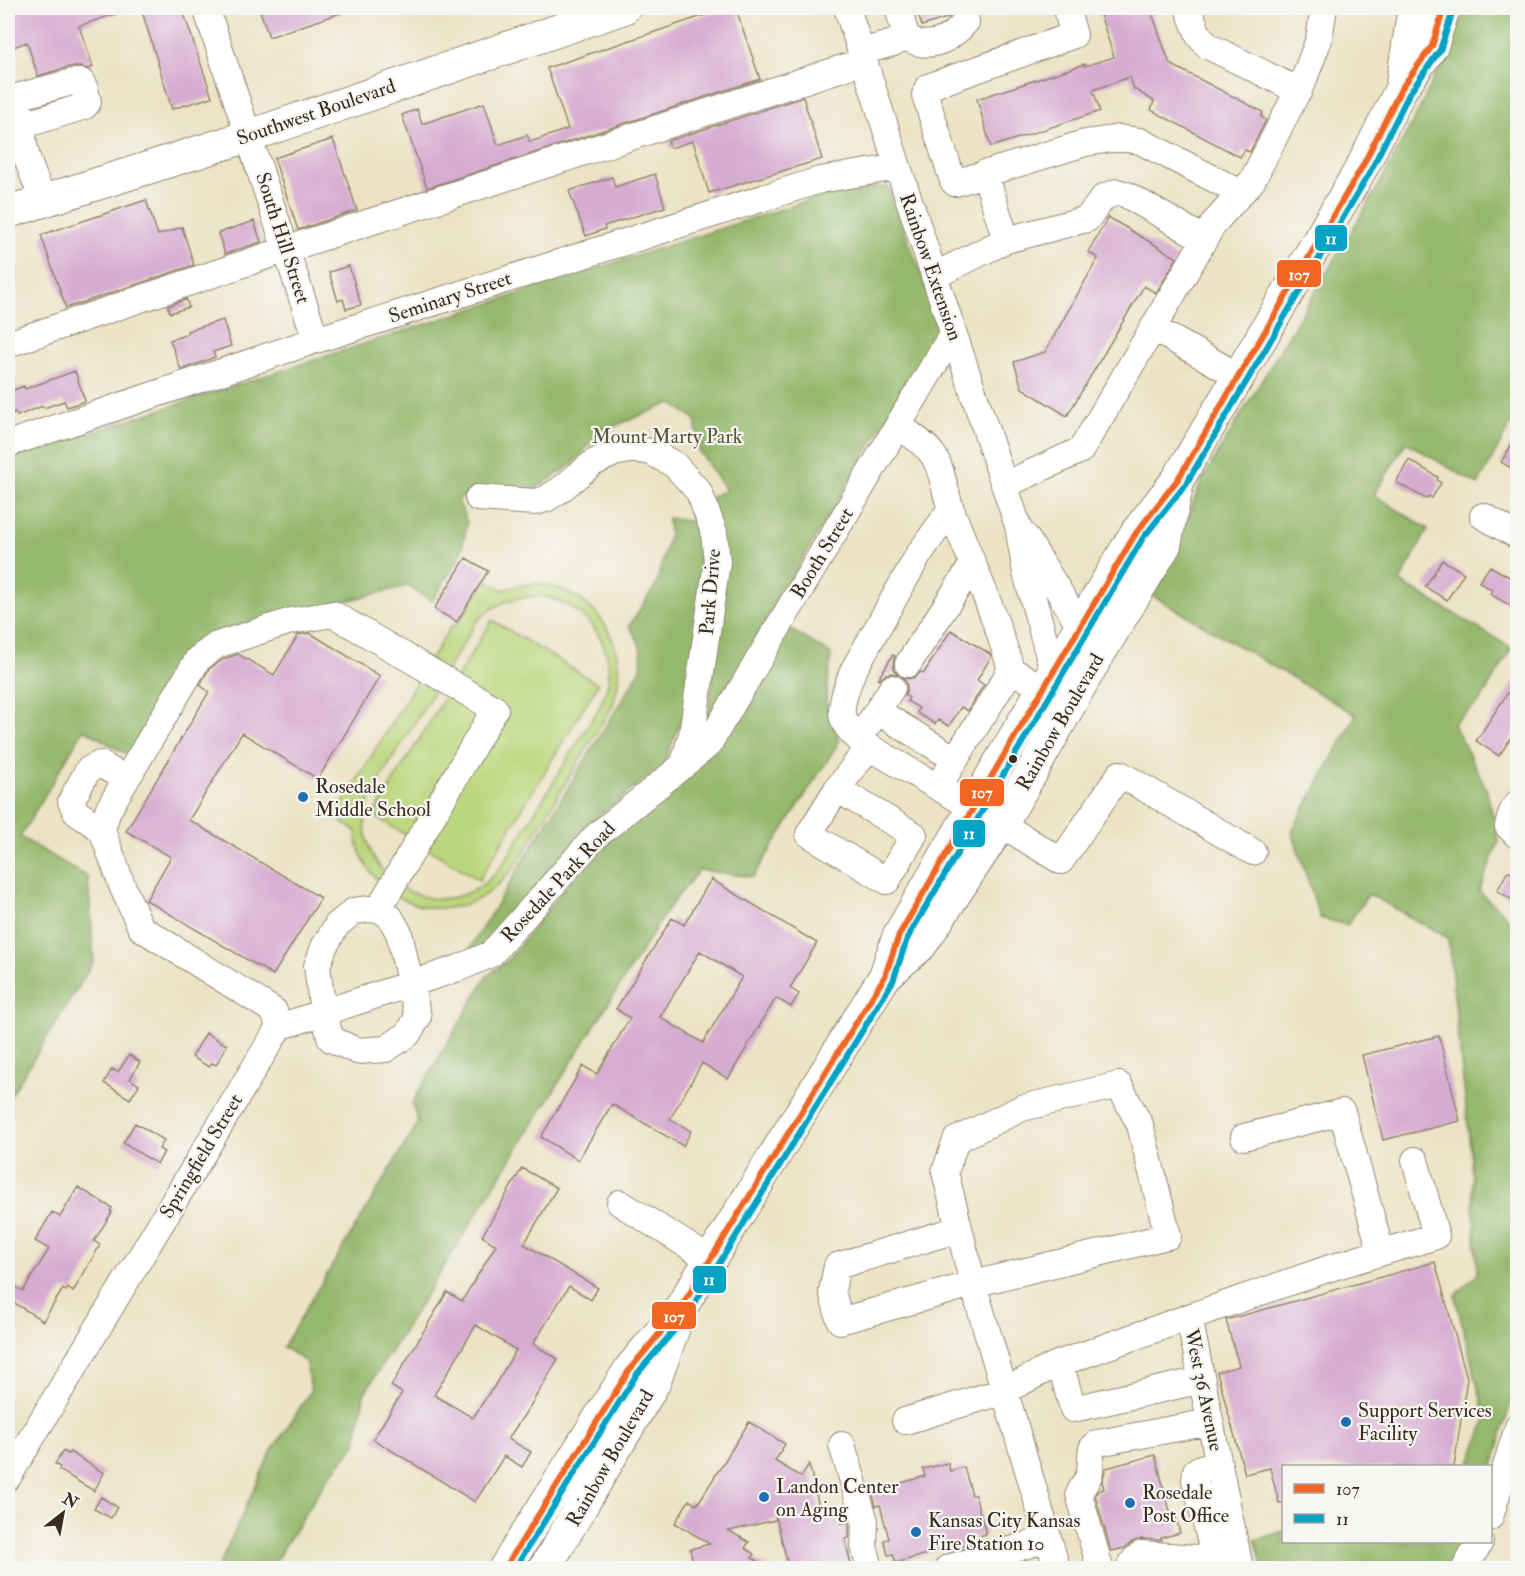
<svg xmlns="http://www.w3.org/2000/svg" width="1525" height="1576" viewBox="0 0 1525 1576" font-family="'IM FELL Double Pica',serif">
<rect width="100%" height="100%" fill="#f6f6f2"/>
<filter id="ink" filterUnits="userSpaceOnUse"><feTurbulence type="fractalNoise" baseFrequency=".0167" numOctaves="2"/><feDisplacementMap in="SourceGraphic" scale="12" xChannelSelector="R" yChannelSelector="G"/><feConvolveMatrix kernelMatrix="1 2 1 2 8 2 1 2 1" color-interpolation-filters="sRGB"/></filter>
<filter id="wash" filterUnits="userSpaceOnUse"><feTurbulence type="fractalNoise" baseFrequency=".008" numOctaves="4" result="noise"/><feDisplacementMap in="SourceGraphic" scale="24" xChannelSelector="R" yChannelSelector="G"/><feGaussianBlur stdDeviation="1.35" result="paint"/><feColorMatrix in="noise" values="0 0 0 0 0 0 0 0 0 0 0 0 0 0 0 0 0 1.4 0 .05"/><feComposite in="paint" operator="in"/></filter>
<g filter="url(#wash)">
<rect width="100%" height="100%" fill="#ece3c4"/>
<path fill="#bbd77d" stroke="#7b804e" stroke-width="1.5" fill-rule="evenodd" d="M486,580L502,590C513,587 526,584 538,584C551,585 563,589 573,595C614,619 628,663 612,707C589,744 566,782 543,820C528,845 514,875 489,892C466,910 434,913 407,901C386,892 366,872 359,849C357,844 357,837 356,831L334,817L451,626L452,625L456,626ZM543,596C554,600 564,602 574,609C596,623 610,650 609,676C609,687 603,698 599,708L503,864C492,879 478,891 459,896C413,909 367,872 365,825C365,813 369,801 374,789L477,621C500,600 513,597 543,596Z
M492,620L598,684L479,880L373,815Z"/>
<path fill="#94b86c" stroke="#687145" stroke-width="1.5" d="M1466,8H1517V423L1513,420L1478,485L1406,442L1374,495L1428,529L1400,582L1512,648L1479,703L1453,723L1486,788L1499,841L1479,891L1518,927V1377L1491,1473L1490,1466H1469L1486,1419L1455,1296L1477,1274L1470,1146L1448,938L1369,894L1347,925L1320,918L1292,831L1356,715L1148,593L1177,542L1202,480L1375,192L1419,110L1463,17Z
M888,187L934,307L936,335L707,720L717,643L712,496L726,490L699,451L695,419L671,403L600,432L572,465L529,493L473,491L458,500L467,522L461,555L432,601L407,586L215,633L129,756L84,729L20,837L88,877L94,961L8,1100V459L843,189Z
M668,518L702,523L707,556L693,693L663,765L587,825L504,931L474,955L468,951L641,669C643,649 640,642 629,626L656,585L669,536Z
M786,627L831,654L826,701L839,742L753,877L699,870L667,910L364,1394L356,1444L327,1479L271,1568H218L271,1452L311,1391L306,1362L283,1347L418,1123L412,1103L487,976L508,960L582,866L611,834L693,768Z
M1283,1531L1284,1542H1465L1449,1568H1263L1255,1540Z"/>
<g id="blocks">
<path fill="#d7acd1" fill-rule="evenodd" d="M8,8H127V10L79,26L93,67L87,69L81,67H68L38,76L27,42L8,49Z
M141,8H182L212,97L172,109Z
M259,8H350V10L269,37Z
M726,8L737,12L760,79L427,188L402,115L417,109L422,124L484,103L498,145L527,135L530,142L568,129L547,68Z
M916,8H948L950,17L922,26Z
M1098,8H1150L1170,64L1263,112L1261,117L1266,120L1250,152L1245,150L1240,157L1151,110L1154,101L1134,89L1130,77L1093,90L1100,111L991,147L977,99L1085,64V66L1114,57Z
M803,97L822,159L709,193L693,141L670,148L668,141Z
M333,139L357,210L298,230L274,158Z
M655,174L665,207L604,226L605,229L586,236L569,191L612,177L615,187Z
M146,200L158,235L182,227L194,265L66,308L41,235Z
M1108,217L1177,258L1156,293L1144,286L1067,416L1022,388L1014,362L1045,352L1098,258L1088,252Z
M254,221L261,242L225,254L218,233Z
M349,266L361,305L346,309L343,299L338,301L329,272Z
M186,299L189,307L170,313L168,306Z
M223,320L231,346L213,352L215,357L181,370L170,340L188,334L187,331Z
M75,371L85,401L67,407L64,401L44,408L43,406L17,416L15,412L8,415V392L24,386L25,389Z
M1518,434V472L1501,462Z
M1409,460L1438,477L1437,480L1441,483L1432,498L1429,496L1426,499L1396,482Z
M466,558L488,571L457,622L434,609Z
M1442,560L1464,573L1447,600L1425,587Z
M1490,566L1518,582V610L1490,594L1492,590L1479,582Z
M951,630L990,654L991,657L977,680L984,685L983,686L968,711L961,707L949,726L938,720L935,724L917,713L919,708L907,701L909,698L905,695L907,688L906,682L902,677L908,679L915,677L921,672L924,673Z
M310,633L380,676L318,779L242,733L189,820L321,898L273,975L146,900L171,857L126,831L209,692L200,685L209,669L224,659L238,654L274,675L298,635Z
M893,655L895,656L893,663L894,670L898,675L892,673L886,674L879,680L878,679Z
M1518,677V727L1499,756L1476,741Z
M1508,871L1518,877V903L1497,891Z
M711,879L817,943L790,988L799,994L791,1007L776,998L728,1079L702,1063L670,1119L691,1131L683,1146L612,1104L578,1160L541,1137L583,1066L597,1074L630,1018L616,1009L672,918L684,925ZM700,951L742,977L703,1043L660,1017Z
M206,1033L227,1045L216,1065L212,1063L209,1067L192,1057Z
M1439,1036L1460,1121L1383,1140L1362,1055Z
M129,1055L140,1062L130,1079L139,1085L130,1099L104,1083L112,1069L118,1072Z
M135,1123L164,1140L159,1149L164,1152L157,1164L123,1143Z
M522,1168L557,1188L524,1244L598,1288L591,1300L569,1286L533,1344L558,1359L532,1403L508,1439L531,1452L522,1467L504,1456L475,1502L373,1439L402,1393L391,1386L447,1292L462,1301L496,1245L482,1236ZM476,1325L516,1350L492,1390H491L473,1418L434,1395Z
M78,1187L112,1208L110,1211L112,1212L94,1241L100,1245L73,1292L68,1288L66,1291L63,1289L43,1321L8,1299V1282L23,1291L49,1249L35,1241L52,1212L60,1217Z
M1435,1262L1467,1378L1454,1467H1284V1503H1279L1270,1468L1245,1474L1217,1372L1239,1366L1226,1320Z
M749,1422L785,1444L775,1461L801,1477L809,1464L820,1511L838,1507L842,1523L849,1522V1538L845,1539L852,1569H789L776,1517L775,1520L729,1531L749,1542L745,1548L754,1554L752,1558L771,1569H694L690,1549L710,1544L675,1523L689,1500L697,1505Z
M63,1451L68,1454L70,1452L104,1473L94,1491L59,1470L60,1467L55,1464Z
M1155,1455L1171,1515L1175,1514L1180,1533L1161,1538L1162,1540L1141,1539L1132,1542L1125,1548L1111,1551L1095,1495L1098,1491L1104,1489L1102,1482L1106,1468Z
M948,1463L950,1471L964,1467L972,1495H975L986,1534L972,1538L973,1543L962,1546L963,1548L948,1552L947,1548L896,1563L893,1554L888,1555L884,1540L889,1539L880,1505L876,1506L872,1492L925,1476L923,1469Z
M101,1497L117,1507L111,1518L94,1509Z"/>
</g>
</g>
<g filter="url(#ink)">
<use href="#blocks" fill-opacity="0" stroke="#948671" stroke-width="1.5"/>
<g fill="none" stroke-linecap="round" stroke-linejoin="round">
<g stroke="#948671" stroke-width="28">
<path id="minor" d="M206,8L316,340
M847,8L898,167L1018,526L1026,573L1053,671
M898,8L906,36C910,39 915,42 919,43C939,47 954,35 966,22L963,8
M1066,8L1074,35L928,87L925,95L953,181L955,183L1085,143L1119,138L1140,141L1241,193
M1188,8L1199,36L1208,46L1299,91
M861,52L893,43L906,36
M24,125L17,97L72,82H81L85,89L88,102L85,106L24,125C19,148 35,179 44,201
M985,173L1006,240L1087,219L1104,197L1117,192L1125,194L1204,239
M934,276L1006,240
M1153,328L1214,223L1252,181L1304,79L1319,39L1324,8
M8,344L287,249L864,61
M898,425C909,434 925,443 933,455C943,470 945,495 952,512C972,564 996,616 1011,670L1043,688
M8,444L316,340L820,180L898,167
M1005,485L1081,450L1153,328L1238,376
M478,498L535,502L546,499L560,490L593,463L614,453L632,449L651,452L675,465L699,492L714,532L717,562L692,734L683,766
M951,509L919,554L853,671C849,681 841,703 842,713C843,727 859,740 869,747L1001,824L1061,861L1120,774L1253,852
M1483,516L1518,536
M1025,536L1080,626L1085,642
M908,664L973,564
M877,711L955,759
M868,725L892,688
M938,787L1011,670
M837,789L914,835L887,881L809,834L837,789L869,747
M1518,803L1512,812L1508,826L1518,836
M102,830L76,812L71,801L88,770L100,764L126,779
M379,908L390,917L399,933L418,1017L408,1034L386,1049L357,1051L331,1039L323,1012L317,966L324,947L337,925L354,911Z
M279,1027L274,1011L141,928L123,888L102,830L108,810L198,659L217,645L291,621L333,614L495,709L379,908
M1244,1137L1342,1112L1381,1252
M620,1203L711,1260
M959,1229L837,1266L832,1291L840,1321L973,1284L1168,1236L1140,1125L1119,1085L1022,1108L956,1140L945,1172L973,1284L1057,1568
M1189,1317L1240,1568
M1060,1363L1073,1409L1202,1380
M905,1421L1004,1391L1055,1365L1189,1317L1330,1268L1436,1236L1415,1160
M842,1445L865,1521L864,1546L870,1568
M8,1477L279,1027L459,968L491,954L596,836L708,745L953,333
M1490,1517L1518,1427
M1215,1559L1195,1480L1196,1471L1201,1468L1219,1463
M948,1568L1048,1539
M1100,1568L1079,1494C1082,1486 1087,1482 1089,1475C1092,1466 1090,1457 1092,1448L1098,1443L1210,1422
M1129,1568L1135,1559L1141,1554L1238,1561
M1465,1568L1480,1542"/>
</g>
<g stroke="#948671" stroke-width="34">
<path id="major" d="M1402,84L1414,8
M8,212L249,136L624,8
M885,976L921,945L1001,824L1033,770L1088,672L1165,545L1177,485
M505,1568L630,1369L680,1309L885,976L899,935L1014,738L1136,533L1178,479L1362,167L1401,89L1432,46L1444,8
M545,1568L654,1383L673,1330"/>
</g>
<use href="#minor" stroke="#fff" stroke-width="26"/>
<use href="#major" stroke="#fff" stroke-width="32"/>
<g stroke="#f6f6f2" stroke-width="10">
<path id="bus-1" d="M505,1568L630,1369L680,1309L885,976L899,935L1014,738L1136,533L1178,479L1362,167L1401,89L1432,46L1444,8"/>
</g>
<g stroke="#f6f6f2" stroke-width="10">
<path id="bus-2" d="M515,1568L637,1374L688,1314L893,981L907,939L1022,743L1143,538L1186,484L1370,172L1409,94L1440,50L1453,11"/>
</g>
<use href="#bus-1" stroke="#f26522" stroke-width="6"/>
<use href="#bus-2" stroke="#03a3c5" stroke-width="6"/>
</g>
</g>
<circle fill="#3b2a1e" stroke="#f6f6f2" stroke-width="2" cx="1013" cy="759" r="5"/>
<g fill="#1f6fb2" stroke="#f6f6f2" stroke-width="2">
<circle cx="303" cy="797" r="6"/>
<circle cx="1346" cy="1422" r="6"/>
<circle cx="764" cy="1497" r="6"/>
<circle cx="1130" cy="1503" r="6"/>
<circle cx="916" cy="1532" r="6"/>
</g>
<g text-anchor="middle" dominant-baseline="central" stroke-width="4.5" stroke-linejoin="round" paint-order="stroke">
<g font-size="20" fill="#3b2a1e" stroke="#f6f6f2">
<text transform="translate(316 112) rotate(-19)">Southwest Boulevard</text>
<text transform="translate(283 238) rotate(72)">South Hill Street</text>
<text transform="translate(931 267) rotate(71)">Rainbow Extension</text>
<text transform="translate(450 297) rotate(-18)">Seminary Street</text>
<text transform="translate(822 553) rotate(-59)">Booth Street</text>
<text transform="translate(710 592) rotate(-85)">Park Drive</text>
<text transform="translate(1060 722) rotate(-60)">Rainbow Boulevard</text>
<text transform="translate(558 882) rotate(-47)">Rosedale Park Road</text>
<text transform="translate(201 1156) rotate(-59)">Springfield Street</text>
<text transform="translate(1204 1390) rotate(78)">West 36 Avenue</text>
<text transform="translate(610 1458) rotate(-60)">Rainbow Boulevard</text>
</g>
<g font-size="20" fill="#5b5536" stroke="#f6f6f2">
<text x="667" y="436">Mount Marty Park</text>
</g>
<g font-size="20" fill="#3b2a1e" stroke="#f6f6f2" text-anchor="start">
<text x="315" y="786">Rosedale<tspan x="315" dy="23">Middle School</tspan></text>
<text x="1358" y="1410">Support Services<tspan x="1358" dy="23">Facility</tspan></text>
<text x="776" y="1486">Landon Center<tspan x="776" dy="23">on Aging</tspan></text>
<text x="1142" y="1492">Rosedale<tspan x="1142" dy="23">Post Office</tspan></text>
<text x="928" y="1520">Kansas City Kansas<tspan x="928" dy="23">Fire Station 10</tspan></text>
</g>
</g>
<g stroke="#f6f6f2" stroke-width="2">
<rect x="1314" y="224" width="34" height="28" rx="6" fill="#03a3c5"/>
<rect x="1276" y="259" width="46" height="29" rx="6" fill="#f26522"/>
<rect x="959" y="778" width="46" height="29" rx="6" fill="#f26522"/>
<rect x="952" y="819" width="34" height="29" rx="6" fill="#03a3c5"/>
<rect x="692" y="1265" width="35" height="29" rx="6" fill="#03a3c5"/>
<rect x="651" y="1301" width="46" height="29" rx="6" fill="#f26522"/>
</g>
<g font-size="16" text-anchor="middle" font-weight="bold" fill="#fff">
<text x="1331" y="244">11</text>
<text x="1299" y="280">107</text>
<text x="982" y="798">107</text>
<text x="969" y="839">11</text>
<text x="709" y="1285">11</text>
<text x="674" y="1322">107</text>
</g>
<rect width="1525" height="1576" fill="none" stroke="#f6f6f2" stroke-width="30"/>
<rect x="1282" y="1465" width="210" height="78" fill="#f6f6f2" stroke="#aba49d" stroke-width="1.5"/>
<rect x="1294" y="1484" width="30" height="9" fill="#f26522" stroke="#aba49d" stroke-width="1.5"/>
<text x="1336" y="1495" font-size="18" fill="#3b2a1e">107</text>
<rect x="1294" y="1514" width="30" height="9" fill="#03a3c5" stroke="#aba49d" stroke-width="1.5"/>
<text x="1336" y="1525" font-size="18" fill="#3b2a1e">11</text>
<g transform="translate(63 1513) rotate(31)" stroke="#f6f6f2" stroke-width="4.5" paint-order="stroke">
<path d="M0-4.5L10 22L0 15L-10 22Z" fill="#3b2a1e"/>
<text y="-9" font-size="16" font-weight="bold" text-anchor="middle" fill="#3b2a1e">N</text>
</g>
</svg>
